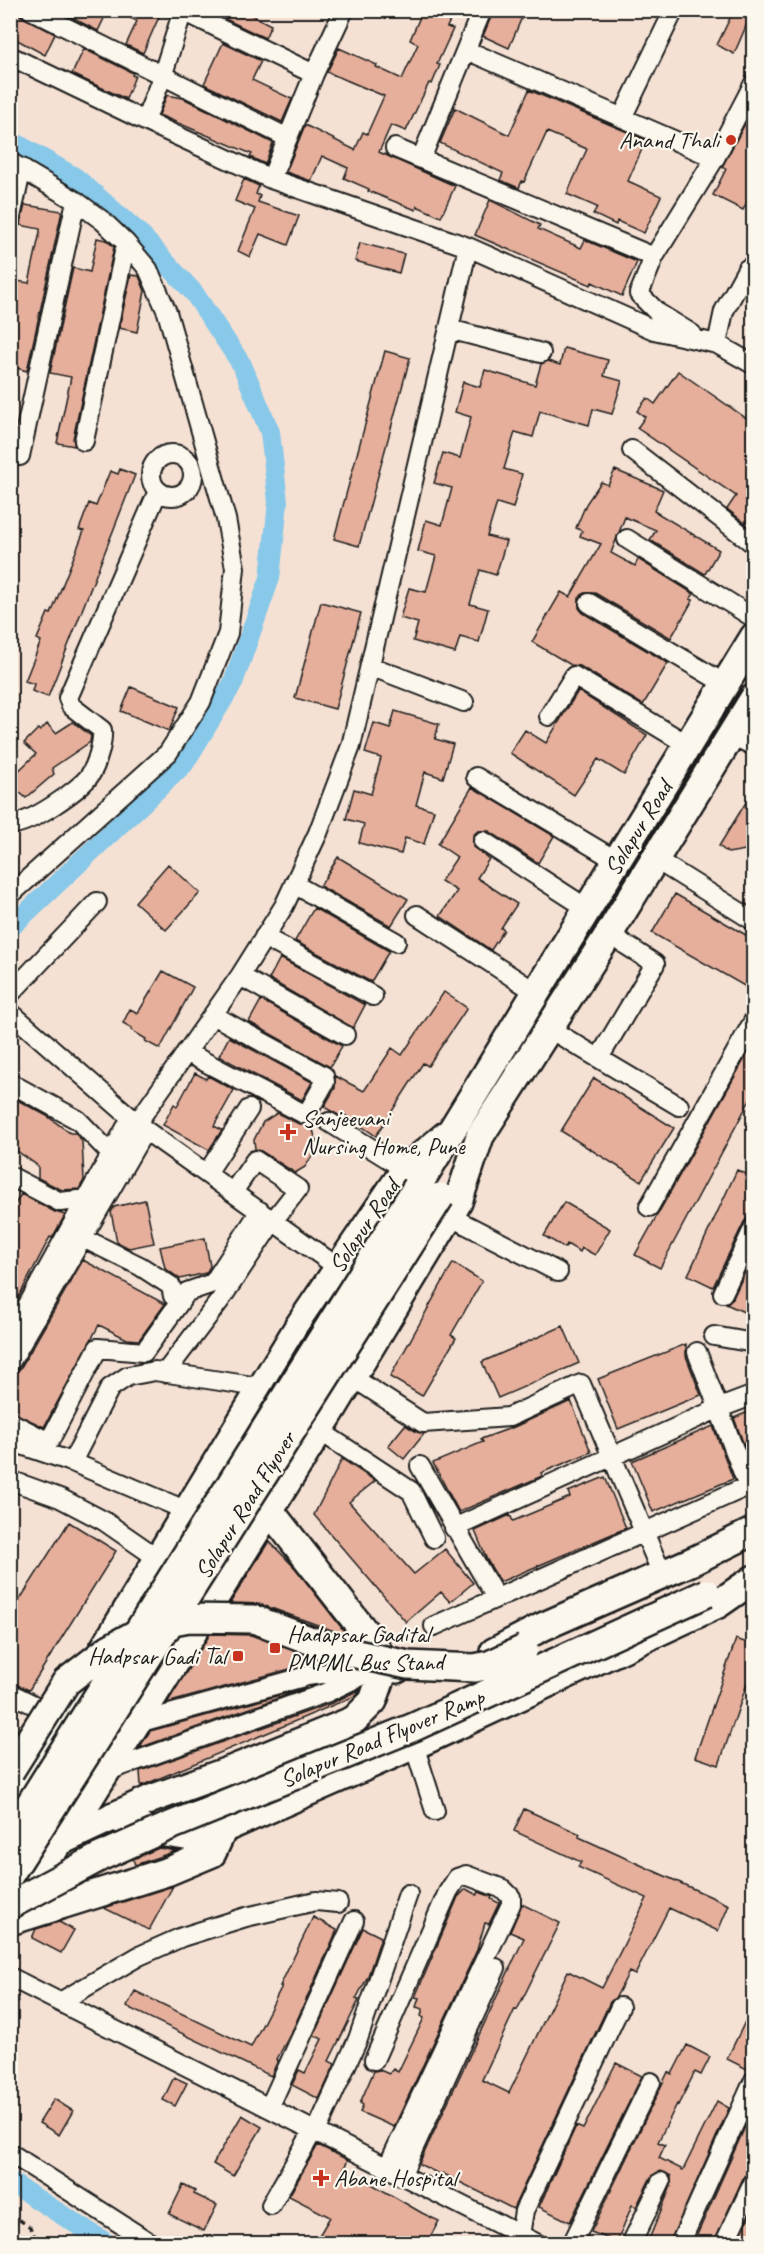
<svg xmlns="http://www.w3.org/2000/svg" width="764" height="2254" viewBox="0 0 764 2254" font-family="Caveat,sans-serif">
<rect width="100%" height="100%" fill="#f5e1d4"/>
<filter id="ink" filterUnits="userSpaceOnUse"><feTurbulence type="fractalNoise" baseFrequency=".0167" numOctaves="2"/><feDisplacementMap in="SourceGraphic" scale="12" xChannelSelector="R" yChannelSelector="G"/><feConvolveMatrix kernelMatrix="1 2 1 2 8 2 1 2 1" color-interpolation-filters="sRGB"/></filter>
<g filter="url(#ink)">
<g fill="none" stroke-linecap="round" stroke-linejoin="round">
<path stroke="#88c8e9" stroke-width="20" d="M10,140L76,178L138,232L194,293L242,365L270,432L278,502L270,578L233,683L184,764L10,928
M10,2182L108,2244"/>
</g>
<path fill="#e6af9b" stroke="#1c1c1c" stroke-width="1.5" d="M10,10L55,34L45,55L10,36Z
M57,10H108L98,31Z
M114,10H162L143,53L126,45L137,21Z
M221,10H242L271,25L265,38L219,16Z
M423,10H455L447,27L453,29L437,64L440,65L432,84L429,83L406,131L391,125L379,152L455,186L441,217L417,206L416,210L368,191L369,189L344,178L348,168L322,156L311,181L286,172L305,125L355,150L363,132L367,134L384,96L327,72L339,48L377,65L376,67L402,79L418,44L410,40Z
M494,10H525L509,48L483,36Z
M734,10H753L734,54L717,45Z
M223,43L261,61L252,80L292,99L282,122L204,84Z
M84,49L133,73L132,75L135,76L126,99L72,74Z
M529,90L646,140L628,181L661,196L644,233L617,221L616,225L593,214L597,207L567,194L587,149L547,132L524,182L522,181L519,188L500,180L503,173L440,143L455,108L509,135Z
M167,95L183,98L273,143L265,164L250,157L252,154L159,115Z
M746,122L753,126V190L743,210L713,195L726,169L722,167Z
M244,179L259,186L256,194L260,196L258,202L299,216L288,245L260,234L250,257L238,251L255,209L235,201Z
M490,200L540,225L538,229L581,248L585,240L637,262L622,296L592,282L591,285L475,235Z
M25,205L62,211L27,371L13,367L14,365L10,364V280L29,283L40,232V229L20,225Z
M97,238L106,240L114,247L73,439L75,446L57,443L71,377L50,373L73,268L90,272Z
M360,243L404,254L399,273L355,261Z
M131,275L139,276L145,291L137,332L119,328Z
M564,348L608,360L604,376L622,381L612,414L593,409L589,425L540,411L533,437L515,432L504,469L522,474L513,508L497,503L487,536L506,541L496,575L480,570L470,604L488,609L479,642L460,637L455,653L413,641L418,623L400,618L409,588L426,592L436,556L418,551L426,520L442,525L452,488L434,483L443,453L460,458L471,417L455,412L463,382L480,387L485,370L535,385L541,364L548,361L560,365Z
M385,351L410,358L359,546L334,539Z
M678,371L753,423V520L749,526L727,509L736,496L637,428L645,417L637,411L647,398L655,404Z
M120,469L135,475L48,697L32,691L34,684L25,681L41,641L37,639L48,613L51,614L84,531L79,530L89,503L96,506L110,471L118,474Z
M615,470L663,490L654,511L719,550L705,574L650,540L656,530L625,517L611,553L635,566L638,559L694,594L690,599L693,600L671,638L595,593H584L579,598V608L583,613L668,663L643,705L580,666L571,665L532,642L561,592L570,597L601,544L580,536L582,531L576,528L586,504L601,482L608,485Z
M321,602L361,613L335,709L295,698Z
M131,687L179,707L169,731L121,711Z
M578,691L647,735L624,775L598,759L574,795L510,753L525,730L546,743Z
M395,711L439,724L435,739L453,744L443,778L425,772L416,805L434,810L424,844L405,838L401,854L359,843L364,824L346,819L354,789L371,794L381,758L365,753L374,723L390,728Z
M73,722L91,736L90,742L52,768L54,774L26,798L10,784V779L36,754L24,743L38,729L40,731L47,724L56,733Z
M472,787L554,836L538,863L489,831H478L473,835V847L489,859L477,878L517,904L501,928L504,930L491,950L440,916L457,891L441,881L457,857L438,844Z
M753,791V855L745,850L728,853L719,846Z
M338,857L408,899L391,926L320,886Z
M168,864L200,893L166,930L135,902Z
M675,894L753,939V991L652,933Z
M314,908L389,951L371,982L295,941Z
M280,958L365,1005L353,1028L269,979Z
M163,971L193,987L160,1049L145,1041L146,1039L131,1030L132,1028L123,1023L130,1009L138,1013Z
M444,992L467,1008L428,1066L423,1063L376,1136L342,1113L340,1116L324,1107L335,1088V1076L364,1091L392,1048L402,1055Z
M261,1000L342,1046L330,1067L249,1022Z
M229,1037L312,1082L302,1100L219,1056Z
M753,1044V1094L660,1268L635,1255Z
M195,1073L206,1079L208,1076L234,1090L214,1126L222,1130L209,1150L163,1125L174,1104L177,1106Z
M594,1078L674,1128L641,1181L561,1131Z
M10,1096L47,1116L70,1133H75L82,1141L84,1180L79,1189L62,1190L38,1178V1166L10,1146Z
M277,1113L299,1124L311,1123L318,1147L305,1167L295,1173L261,1151L255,1149L254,1140L263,1122Z
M737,1170L753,1177V1216L748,1217L744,1222L713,1287L688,1275Z
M21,1194L55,1212L65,1215L52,1238L50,1237L16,1302L10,1299V1227L16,1217L10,1213Z
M145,1200L154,1243L129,1248L117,1242L111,1212L114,1207Z
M564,1202L610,1229L595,1255L582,1248L580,1252L567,1244L565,1248L544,1236Z
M205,1238L210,1266L206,1273L180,1279L165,1268L160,1247Z
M753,1255V1316L726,1304L733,1298Z
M83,1260L165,1304L139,1340L127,1339L99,1325L44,1427L10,1411V1374L20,1369Z
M453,1263L482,1281L451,1335L456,1338L422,1396L390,1377Z
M563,1326L579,1363L498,1398L482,1362Z
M686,1344V1356L701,1395L618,1429L598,1379Z
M571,1401L591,1452L541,1473L542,1476L459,1512L433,1463L483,1442L481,1439L514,1427Z
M753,1410V1469L734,1418Z
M405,1425L417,1432L424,1434L404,1459L388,1446Z
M713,1426L733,1479L653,1512L632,1461Z
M342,1459L375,1481L349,1502L414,1574L445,1549L473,1583L450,1602L441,1592L406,1622L314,1515Z
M605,1477L626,1528L500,1582L487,1560L475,1531L510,1515L513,1521L570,1497L568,1492Z
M69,1522L116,1551L29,1690L10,1682V1615Z
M269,1541L296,1569L348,1636L260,1604L230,1603Z
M210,1634L251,1635L323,1662L304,1665L167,1703Z
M736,1639L753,1645V1680L749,1678L719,1765L695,1757Z
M306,1688L139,1748L150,1731Z
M361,1689L355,1696L141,1786L140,1771L332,1703Z
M524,1809L580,1834L579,1837L729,1905L718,1931L669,1908L635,1975L629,1972L616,1997L610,2002L513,2209L442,2173L441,2175L419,2164L524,1938L510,1932L522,1904L560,1923L517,2010L515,2009L482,2080L509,2093L568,1971L602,1988L647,1898L578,1867L581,1862L514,1831Z
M159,1848L176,1851L135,1865L133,1859Z
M173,1886L149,1930L104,1908Z
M466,1889L477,1895L479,1892L492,1897L491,1899L499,1903L489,1924L485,1923L477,1950L394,2127L360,2112L363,2105L360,2103L374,2071L380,2070L389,2074L393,2069L398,2072L424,2018L421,2016L423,2009L416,2007L419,1998L415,1997L458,1897Z
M313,1917L337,1930L294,2027L277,2059L278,2060L271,2076L127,2007L135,1991L251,2047L282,1986H280Z
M59,1922L74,1930L61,1953L32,1938L36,1929Z
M363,1928L381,1937L368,1976L356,1999L359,2000L329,2061L335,2064L319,2099L292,2085L299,2070L305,2073L322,2039L314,2035Z
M753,2005V2069L749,2070L727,2059Z
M687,2045L710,2057L701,2075L695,2072L678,2105L677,2104L658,2142L665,2145L659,2158L683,2170L717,2101L729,2108L669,2244H647L671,2186V2176L661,2171L651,2177L636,2207L632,2205L617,2242L591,2232L668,2072L672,2074Z
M616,2063L642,2076L570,2222L539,2207L576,2126L583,2129Z
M174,2077L187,2083L175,2106L163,2100Z
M54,2099L73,2111L59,2135L39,2123Z
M242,2115L262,2127L233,2176L213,2164Z
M749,2118L753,2120V2170L744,2176L713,2244H693Z
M318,2145L348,2160L344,2168L422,2213L439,2221L426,2244H314L330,2217L289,2196Z
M183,2185L195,2191L194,2194L217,2205L204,2231L169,2214Z
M753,2208V2244H737Z"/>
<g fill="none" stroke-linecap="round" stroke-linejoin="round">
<g stroke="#1c1c1c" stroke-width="22">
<path id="minor" d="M31,10L288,138
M181,10L314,74
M466,50L715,158
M10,56L145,121L271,179L468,247L654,330L717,344L754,365
M622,118L674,10
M145,121L162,77L183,10
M395,148L654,257
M421,159L482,10
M10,162L76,201L103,221L126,243L148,269L167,312L226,519L235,568L228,633L201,702L168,753L10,895
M271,179L314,74L344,10
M10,221L22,168
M449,329L541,353
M692,334L658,313L639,294L654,257L715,158L754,83
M717,344L724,311L747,269L754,265
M84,441L126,243
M632,450L754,544
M151 475a21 21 0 1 1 42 0a21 21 0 1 1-42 0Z
M20,456L76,201
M627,539L754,618
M589,603L725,684
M370,666L464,702
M549,716L574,676L688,745
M731,735L754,746
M476,777L617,861
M10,824C26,827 81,789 90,775C97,764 103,743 102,730L71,706L68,698L158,491
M483,841L588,909
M655,859L754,921
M294,884L396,942
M417,915L537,993
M264,937L373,996
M240,976L345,1035
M10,994L97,902
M10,1012L145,1130L336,1266
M548,1028L679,1106
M186,1052L304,1114L308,1112L325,1082L324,1076L213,1015
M599,1058L655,964L609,934
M10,1083L78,1120L111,1154
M329,1122L403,1168
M137,1123L240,976L284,906L318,833L351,746L468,247
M207,1173L249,1109
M10,1180L12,1177L60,1202L87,1199
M649,1207L754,1020
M449,1216L558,1272
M83,1238L140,1266L171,1286L173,1296
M723,1293L754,1227
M714,1336L754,1343
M10,1337L131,1118
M10,1363L145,1130
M165,1373L221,1299L273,1221L298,1189L255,1160L233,1192
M352,1377L423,1423L509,1417L581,1384L662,1574
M10,1422L49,1442L98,1348L144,1352L187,1292L213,1283L260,1211
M320,1431L411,1491L434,1538
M10,1441L72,1462L185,1510
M72,1462L110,1388L128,1376L155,1371L259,1387
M420,1466L496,1598
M10,1480L60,1498L104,1521L156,1557
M454,1528L717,1409L754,1395
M434,1626L748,1486L697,1352
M10,1693L56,1716
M134,1724L307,1676L368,1667
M414,1745L435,1811
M105,1772L328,1692L386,1664
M10,1977L538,2244
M60,2002L139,1956L182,1937L246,1917L316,1901L338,1903
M374,2060L448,1892L457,1878L466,1875L503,1889L511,1897V1904L387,2168
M269,2108L354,1921
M316,2132L358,2039L408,1894
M10,2153L152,2244
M401,2176L496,1968
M271,2205L313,2131
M515,2244L520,2235L524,2211L620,2007
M572,2244L651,2082
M631,2244L661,2182
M680,2244L754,2080
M724,2244L754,2181"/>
</g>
<g stroke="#1c1c1c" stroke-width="27">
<path id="major" d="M10,1799L296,1326L403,1168L446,1132
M27,1897L63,1840"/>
</g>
<g stroke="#1c1c1c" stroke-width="32">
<path id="highway" d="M417,1187L754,637
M270,1511L367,1635L386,1664L397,1669
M494,1652L542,1627L695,1560L754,1531
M113,1816L146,1830L185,1836L223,1829L428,1739L718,1604L754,1579
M63,1840L332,1410L458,1202L480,1136L609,934L754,698
M63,1840L151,1799L231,1770L354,1720L373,1701L386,1664
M13,1920L169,1871L212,1853L223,1829"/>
</g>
<path stroke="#1c1c1c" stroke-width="3" stroke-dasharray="6 4.5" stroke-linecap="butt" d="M10,2214L30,2227L39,2244"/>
<use href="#minor" stroke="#fbf7ec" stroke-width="18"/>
<use href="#major" stroke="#fbf7ec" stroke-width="22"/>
<use href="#highway" stroke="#fbf7ec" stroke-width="27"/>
<g stroke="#1c1c1c" stroke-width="32" stroke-linecap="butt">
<path id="highway-bridge" d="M10,1771L66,1682L110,1648L152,1625L189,1618L254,1619L333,1649L408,1665L475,1668L489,1665L524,1649
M10,1836L417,1187
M10,1874L440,1197
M10,1905L100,1857L165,1828L414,1727L707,1593"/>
</g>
<use href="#highway-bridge" stroke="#fbf7ec" stroke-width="27"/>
</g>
</g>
<g fill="#c8321e" stroke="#fbf7ec" stroke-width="2">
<circle cx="731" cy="140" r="6"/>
<path d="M285 1123h6v6h6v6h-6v6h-6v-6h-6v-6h6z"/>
<rect x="269" y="1642" width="12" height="12" rx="3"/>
<rect x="232" y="1650" width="12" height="12" rx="3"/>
<path d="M318 2169h6v6h6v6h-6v6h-6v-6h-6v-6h6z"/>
</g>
<g text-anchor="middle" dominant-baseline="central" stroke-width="4.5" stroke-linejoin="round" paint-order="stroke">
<g font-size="24" fill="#1c1c1c" stroke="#fbf7ec" text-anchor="start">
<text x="719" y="140" text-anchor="end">Anand Thali</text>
<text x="302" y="1118">Sanjeevani<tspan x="302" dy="28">Nursing Home, Pune</tspan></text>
<text x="287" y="1634">Hadapsar Gadital<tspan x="287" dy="28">PMPML Bus Stand</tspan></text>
<text x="226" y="1656" text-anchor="end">Hadpsar Gadi Tal</text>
<text x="334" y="2178">Abane Hospital</text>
</g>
<g font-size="24" fill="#1c1c1c" stroke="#fbf7ec">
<text transform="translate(638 828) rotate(-58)">Solapur Road</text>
<text transform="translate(364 1226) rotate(-56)">Solapur Road</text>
<text transform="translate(245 1505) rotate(-58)">Solapur Road Flyover</text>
<text transform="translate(382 1738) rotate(-23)">Solapur Road Flyover Ramp</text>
</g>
</g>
<rect width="764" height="2254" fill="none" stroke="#fbf7ec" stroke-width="36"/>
<rect x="18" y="18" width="728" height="2218" fill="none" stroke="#1c1c1c" stroke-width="2" filter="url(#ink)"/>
</svg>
